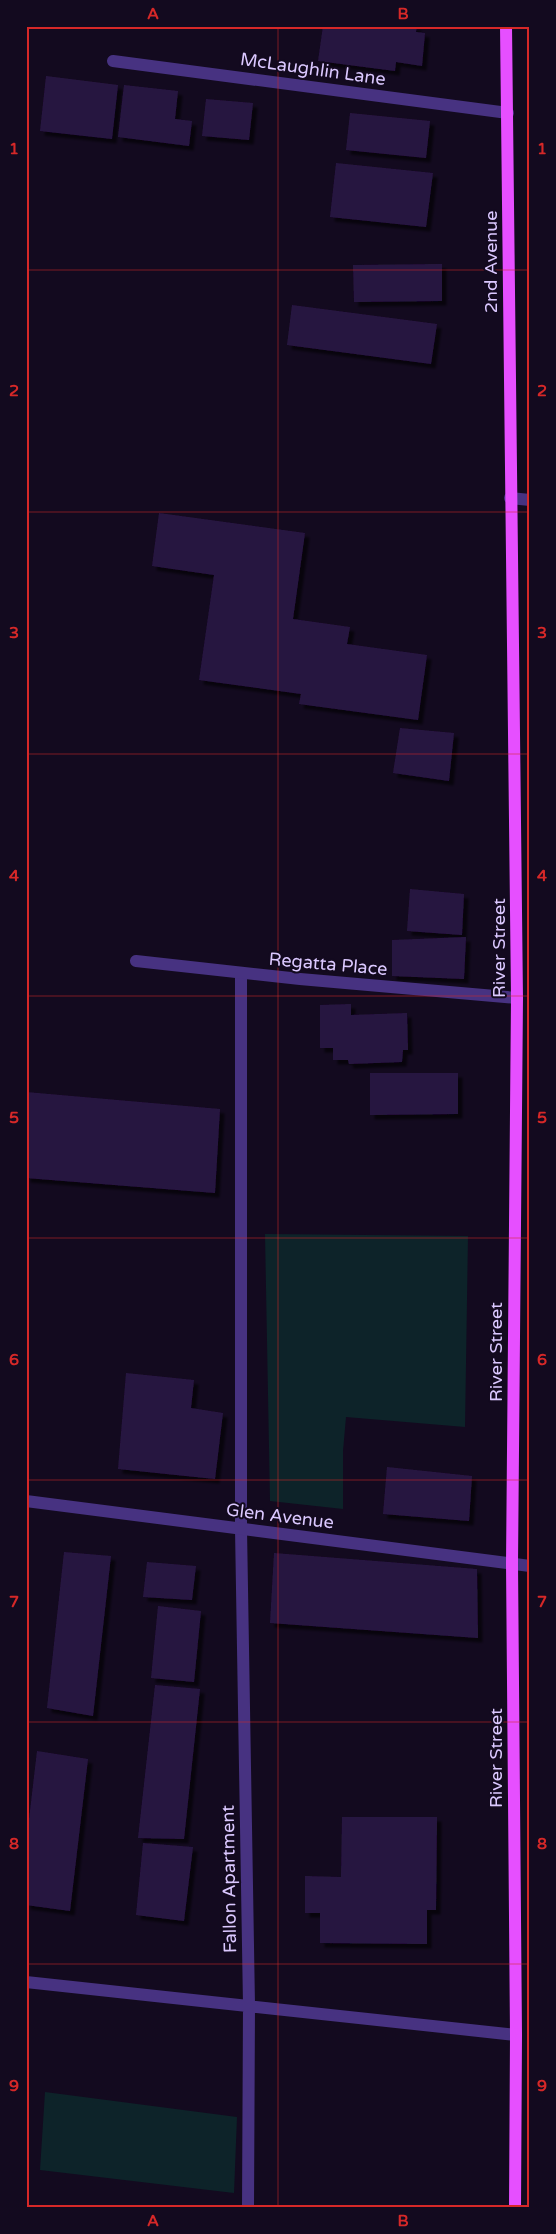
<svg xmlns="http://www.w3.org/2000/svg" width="556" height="2234" viewBox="0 0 556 2234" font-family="'Varela Round',sans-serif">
<defs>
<filter id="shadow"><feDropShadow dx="4.5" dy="4.5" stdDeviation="1" flood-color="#0009"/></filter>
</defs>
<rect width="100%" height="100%" fill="#130a1f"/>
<path fill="#0d2329" d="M265,1234L468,1236L465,1427L346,1417L343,1451V1509L270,1501Z
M45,2092L237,2117L234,2193L40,2170Z"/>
<path fill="#281541" filter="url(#shadow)" d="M323,26H417L416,32L425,33L422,66L396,62L395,71L318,61Z
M46,76L118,85L112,139L40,131Z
M124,85L178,91L175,119L192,121L189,146L118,137Z
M206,99L253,103L249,140L202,136Z
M350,113L430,121L426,158L346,150Z
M336,163L433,173L426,227L330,217Z
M442,264V301L354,302L353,265Z
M292,305L437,324L431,364L287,345Z
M159,513L305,533L293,619L350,627L347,644L427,655L418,720L299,704L301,694L199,680L214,575L152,566Z
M400,728L454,733L449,781L393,773Z
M410,889L464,894L462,935L407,931Z
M466,937L464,979L392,976V940Z
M351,1004V1015L407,1013L408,1050H403L402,1062L349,1064L348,1060H333V1048H320V1005Z
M370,1073H458V1114L370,1115Z
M26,1092L220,1109L215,1193L26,1178Z
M126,1373L194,1380L191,1408L223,1413L215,1479L118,1469Z
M387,1467L472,1476L469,1521L383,1514Z
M64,1552L111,1556L93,1716L47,1708Z
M274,1553L477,1569L478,1638L270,1623Z
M147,1562L196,1566L192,1600L143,1597Z
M158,1606L201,1611L194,1682L151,1678Z
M155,1685L200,1689L184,1839L138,1838Z
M37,1751L88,1759L70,1911L26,1905V1845Z
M342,1817H437L436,1910H427V1944L320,1943V1913H305V1876L341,1877Z
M143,1843L193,1847L184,1921L136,1915Z"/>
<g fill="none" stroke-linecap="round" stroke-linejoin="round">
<path stroke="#473281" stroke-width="12" d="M113,61L508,113
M241,973V1529L249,2005L248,2208
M26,1982L516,2035"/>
<path stroke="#473281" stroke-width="12" d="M510,498L530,500
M136,961L300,979L517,998
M26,1501L530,1566"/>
<path stroke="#e64fff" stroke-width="12" d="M506,26L517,998L512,1564L516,2035L515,2208"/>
</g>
<path fill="none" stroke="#d62828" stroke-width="1" stroke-opacity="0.55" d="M278,26V2208M26,270H530M26,512H530M26,754H530M26,996H530M26,1238H530M26,1480H530M26,1722H530M26,1964H530"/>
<g text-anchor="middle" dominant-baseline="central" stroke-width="4" stroke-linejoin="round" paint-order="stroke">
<g font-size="18" fill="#dbc8ff" stroke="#130a1f">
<text transform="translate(313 69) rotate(8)">McLaughlin Lane</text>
<text transform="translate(491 262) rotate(-90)">2nd Avenue</text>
<text transform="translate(499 948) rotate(-90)">River Street</text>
<text transform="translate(328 964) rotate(5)">Regatta Place</text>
<text transform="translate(496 1352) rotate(-90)">River Street</text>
<text transform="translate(280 1516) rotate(7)">Glen Avenue</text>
<text transform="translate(496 1758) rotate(-90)">River Street</text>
<text transform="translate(229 1879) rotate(-91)">Fallon Apartment</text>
</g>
</g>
<rect width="556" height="2234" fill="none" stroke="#130a1f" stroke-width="55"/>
<rect x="28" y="28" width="500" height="2178" fill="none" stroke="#d62828" stroke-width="2"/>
<g font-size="16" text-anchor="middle" font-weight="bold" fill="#d62828">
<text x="153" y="19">A</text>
<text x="403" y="19">B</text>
<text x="14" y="154">1</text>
<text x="542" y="154">1</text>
<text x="14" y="396">2</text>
<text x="542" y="396">2</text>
<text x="14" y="638">3</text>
<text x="542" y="638">3</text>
<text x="14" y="881">4</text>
<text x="542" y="881">4</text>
<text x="14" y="1123">5</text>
<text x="542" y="1123">5</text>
<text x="14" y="1365">6</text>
<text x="542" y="1365">6</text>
<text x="14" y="1607">7</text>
<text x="542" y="1607">7</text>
<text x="14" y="1849">8</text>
<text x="542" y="1849">8</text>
<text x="14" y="2091">9</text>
<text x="542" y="2091">9</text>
<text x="153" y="2226">A</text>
<text x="403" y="2226">B</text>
</g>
</svg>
